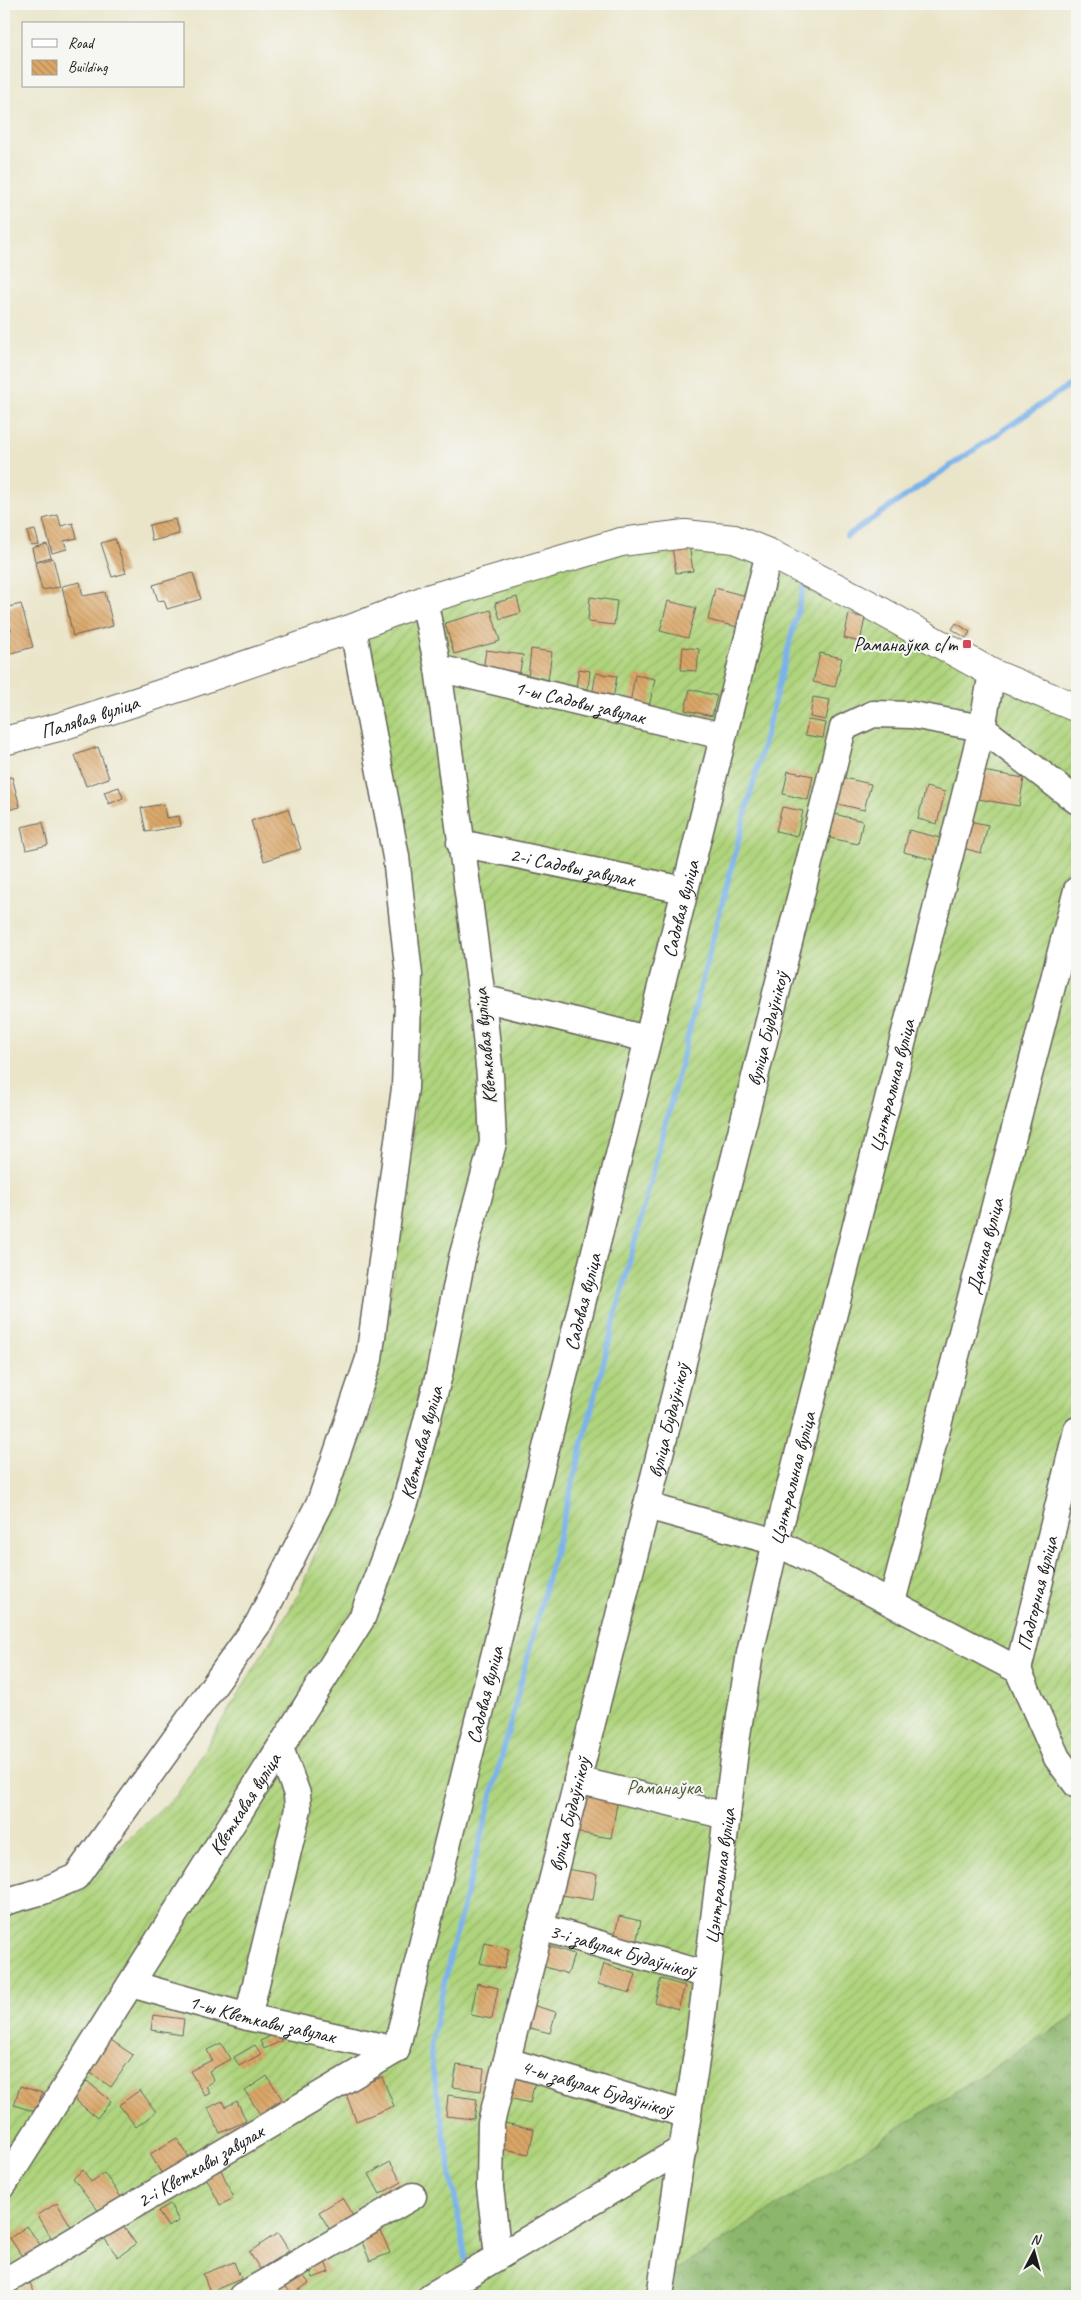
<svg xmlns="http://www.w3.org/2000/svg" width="1081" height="2300" viewBox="0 0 1081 2300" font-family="Caveat,sans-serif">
<defs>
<pattern id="forest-crowns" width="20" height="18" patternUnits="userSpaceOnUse" patternTransform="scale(1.25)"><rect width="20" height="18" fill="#8bb66c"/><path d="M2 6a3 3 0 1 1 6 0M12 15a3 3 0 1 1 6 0" fill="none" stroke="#719358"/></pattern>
<pattern id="garden-furrows" width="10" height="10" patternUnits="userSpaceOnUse" patternTransform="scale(1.25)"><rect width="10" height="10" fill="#afd47d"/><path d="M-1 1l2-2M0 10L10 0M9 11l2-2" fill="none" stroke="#96b56b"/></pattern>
<pattern id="building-back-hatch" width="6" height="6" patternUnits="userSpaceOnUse" patternTransform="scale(1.25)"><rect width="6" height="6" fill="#daa667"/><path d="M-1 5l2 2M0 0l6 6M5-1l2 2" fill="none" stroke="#ba8e59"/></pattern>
</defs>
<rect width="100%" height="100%" fill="#f6f6f2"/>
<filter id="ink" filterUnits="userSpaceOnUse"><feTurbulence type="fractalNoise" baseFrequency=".02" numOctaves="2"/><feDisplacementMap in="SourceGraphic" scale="10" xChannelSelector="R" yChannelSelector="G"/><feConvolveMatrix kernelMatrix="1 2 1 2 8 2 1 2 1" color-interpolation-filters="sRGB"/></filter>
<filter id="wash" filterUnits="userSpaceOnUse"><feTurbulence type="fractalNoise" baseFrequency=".0096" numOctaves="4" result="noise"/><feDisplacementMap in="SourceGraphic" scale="20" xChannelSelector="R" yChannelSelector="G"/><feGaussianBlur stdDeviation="1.12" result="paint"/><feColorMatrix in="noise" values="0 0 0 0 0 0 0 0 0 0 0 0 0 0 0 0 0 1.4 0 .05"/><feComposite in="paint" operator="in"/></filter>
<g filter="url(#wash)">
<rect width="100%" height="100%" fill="#eae5c9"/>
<path fill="url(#forest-crowns)" stroke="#546944" d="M1077,2014V2296H664L667,2276Z"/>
<path fill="url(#garden-furrows)" stroke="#66784c" d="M734,539L1077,708V2014L667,2276L664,2296H4V1910L76,1887L177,1795L298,1596L372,1412L413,1145L420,999L353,628L621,542Z"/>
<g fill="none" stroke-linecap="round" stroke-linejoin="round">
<path stroke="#7bb2ea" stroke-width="5.5" d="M847,536L1077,380
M466,2260L431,2059V2043L450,1957L806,579
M471,2285L472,2296"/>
</g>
<g id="blocks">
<path fill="url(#building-back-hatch)" d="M58,515L61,526L73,523L77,538L64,541L67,549L52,553L43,519Z
M175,519L179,534L152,541L149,525Z
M35,530L39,544L31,545L27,532Z
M115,539L126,573L112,577L101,543Z
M47,544L51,557L35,561L32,548Z
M689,544L693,571L676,573L672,547Z
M53,558L60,587L42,590L35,563Z
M193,573L201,599L167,609L164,600L158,601L153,585Z
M80,582L83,596L105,592L113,626L73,636L62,586Z
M715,588L746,596L738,627L708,620Z
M517,597L521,613L500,619L495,603Z
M590,597L617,601L614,625L588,622Z
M668,601L696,608L688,638L660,631Z
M21,604L33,647L4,655V632L11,630L5,608Z
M491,610L500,641L454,654L445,623Z
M849,614L865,618L860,642L844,638Z
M956,623L970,632L966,638L952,629Z
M683,647L699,649L697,671L681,670Z
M531,649L552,652L548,680L528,678Z
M486,650L523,655L519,676L483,670Z
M820,653L842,658L835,687L813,682Z
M579,669L590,671L588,689L576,687Z
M596,673L617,676L613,699L592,696Z
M635,675L655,679L649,707L630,703Z
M690,689L717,696L712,716L685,710Z
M813,697L830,700L826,720L810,717Z
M808,720L826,723L823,738L805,735Z
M98,747L109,778L86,786L75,755Z
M788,771L813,776L808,800L783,794Z
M982,771L1024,778L1019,806L978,799Z
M12,777L20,807L4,811V779Z
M844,778L871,784L864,810L838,804Z
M119,787L123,798L109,804L104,792Z
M926,787L945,792L937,824L918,819Z
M164,804L166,818L179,816L181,826L146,832L141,808Z
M782,807L803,811L797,836L776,831Z
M288,809L301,849L264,861L251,821Z
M834,814L863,821L858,844L830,838Z
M969,821L988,825L981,853L963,848Z
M43,822L48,845L26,850L21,827Z
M909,830L940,838L934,860L904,852Z
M580,1792L618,1798L611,1838L574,1832Z
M566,1869L597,1874L593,1900L562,1895Z
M619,1916L641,1921L636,1943L614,1939Z
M485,1943L509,1949L504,1969L480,1963Z
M545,1945L574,1954L568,1974L539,1965Z
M604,1964L636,1974L630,1993L598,1984Z
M661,1979L685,1986L678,2009L655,2002Z
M477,1983L498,1988L492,2019L471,2015Z
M532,2005L556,2012L550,2033L526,2027Z
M153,2015L184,2019L182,2035L151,2030Z
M277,2033L281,2041L264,2049L260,2041Z
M108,2038L133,2055L111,2087L86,2070Z
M221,2043L230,2059L209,2071L214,2081L206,2086L210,2093L205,2096L190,2071L212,2060L207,2050Z
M255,2045L261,2054L239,2066L234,2057Z
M457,2065L484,2069L481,2091L453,2087Z
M510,2071L536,2077L530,2103L504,2097Z
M267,2076L282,2099L260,2114L245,2091Z
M382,2077L394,2106L356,2121L345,2091Z
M87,2081L111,2101L97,2118L73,2098Z
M20,2086L42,2093L36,2112L14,2105Z
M140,2090L156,2112L136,2127L119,2105Z
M448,2095L477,2099L474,2119L446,2116Z
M222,2101L225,2107L237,2101L246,2121L220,2133L208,2108Z
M504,2123L534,2129L529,2154L499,2148Z
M177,2138L190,2159L163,2176L150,2154Z
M4,2142L13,2148L4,2162Z
M390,2162L402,2182L380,2194L369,2174Z
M83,2170L91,2182L104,2173L121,2197L100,2213L73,2178Z
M221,2170L234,2198L220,2205L206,2177Z
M342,2198L353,2216L330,2230L319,2212Z
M57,2203L72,2228L52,2239L38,2215Z
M170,2204L179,2221L168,2227L158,2211Z
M122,2225L136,2244L118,2257L104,2238Z
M27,2226L41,2246L23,2258L10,2238Z
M380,2229L390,2253L370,2261L360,2237Z
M278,2233L289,2251L260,2269L249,2252Z
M324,2259L329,2272L313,2278L308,2265Z
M234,2262L241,2279L210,2292L203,2274Z
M298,2269L309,2283L292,2295L282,2281Z
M30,2283L36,2296H7L6,2293Z"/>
</g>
</g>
<g filter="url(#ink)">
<use href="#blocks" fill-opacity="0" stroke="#646259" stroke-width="1"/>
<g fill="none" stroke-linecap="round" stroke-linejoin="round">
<g stroke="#646259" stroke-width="29">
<g id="minor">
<path id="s1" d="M438,668L723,736"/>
<path id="s2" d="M460,843L684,890"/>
<path d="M482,998L647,1039"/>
<path d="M647,1506L776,1542L1018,1670L1057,1758L1077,1785"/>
<path id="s3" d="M892,1602L1077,890"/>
<path id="s4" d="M1018,1670L1077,1430"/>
<path d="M577,1780L727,1816"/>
<path d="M4,1902L43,1891L76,1877L258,1624L321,1500L369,1359L405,1088L409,975L396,857L353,628"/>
<path id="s5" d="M540,1927L707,1975"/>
<path id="s6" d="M131,1984L248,2017L396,2050"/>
<path d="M248,2017L298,1809L297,1794L280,1748"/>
<path id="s7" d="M396,2050L769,553"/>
<path id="s8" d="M507,2061L688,2115"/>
<path id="s9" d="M4,2184L362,1618L406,1500L439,1375L462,1258L493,1143L490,1076L482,998L438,668L424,600"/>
<path id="s10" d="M498,2256L490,2187L491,2123L843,728L873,714L912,715L982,728L1077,801"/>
<path id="s11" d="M4,2282L396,2050"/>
<path d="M242,2296L413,2196"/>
<path d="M431,2296L684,2148"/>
<path id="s12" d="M660,2296L698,2047L737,1735L750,1653L776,1542L982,728L992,673"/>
</g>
</g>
<g stroke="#646259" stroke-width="30">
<g id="major">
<path id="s13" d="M4,741L59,727L175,689L353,628L424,600L621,542L685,534L734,539L769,553L861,600L992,673L1077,708"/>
</g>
</g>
<use href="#minor" stroke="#fff" stroke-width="26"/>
<use href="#major" stroke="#fff" stroke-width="28"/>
</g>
</g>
<rect fill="#d1495b" stroke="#f6f6f2" stroke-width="2" x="962" y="639" width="10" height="10" rx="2.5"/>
<g text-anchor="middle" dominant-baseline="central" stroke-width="4" stroke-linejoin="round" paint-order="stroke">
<g font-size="20" fill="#1c1c1c" stroke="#f6f6f2" text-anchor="end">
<text x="957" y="644">Раманаўка с/т</text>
</g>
<g font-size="20" fill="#1c1c1c" stroke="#f6f6f2">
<text stroke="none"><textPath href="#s1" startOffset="146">1-ы Садовы завулак</textPath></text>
<text stroke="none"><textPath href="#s13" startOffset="89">Палявая вуліца</textPath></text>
<text stroke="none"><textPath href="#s2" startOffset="115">2-і Садовы завулак</textPath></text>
<text stroke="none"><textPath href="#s7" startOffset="1176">Садовая вуліца</textPath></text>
<text stroke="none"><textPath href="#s10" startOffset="1262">вуліца Будаўнікоў</textPath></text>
<text transform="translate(485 1046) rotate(-95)">Кветкавая вуліца</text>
<text stroke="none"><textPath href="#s12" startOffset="1234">Цэнтральная вуліца</textPath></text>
<text stroke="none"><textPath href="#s3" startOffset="368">Дачная вуліца</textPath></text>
<text stroke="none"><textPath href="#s7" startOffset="771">Садовая вуліца</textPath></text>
<text stroke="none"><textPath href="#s10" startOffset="858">вуліца Будаўнікоў</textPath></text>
<text stroke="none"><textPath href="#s9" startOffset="855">Кветкавая вуліца</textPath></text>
<text stroke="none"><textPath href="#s12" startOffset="829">Цэнтральная вуліца</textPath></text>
<text stroke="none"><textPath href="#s4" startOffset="79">Падгорная вуліца</textPath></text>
<text stroke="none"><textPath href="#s7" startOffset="366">Садовая вуліца</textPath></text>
<text stroke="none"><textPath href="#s9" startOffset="450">Кветкавая вуліца</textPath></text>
<text stroke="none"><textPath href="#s10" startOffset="452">вуліца Будаўнікоў</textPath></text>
<text stroke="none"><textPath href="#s12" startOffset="424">Цэнтральная вуліца</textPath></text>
<text stroke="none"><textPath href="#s5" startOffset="86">3-і завулак Будаўнікоў</textPath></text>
<text stroke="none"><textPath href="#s6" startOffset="136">1-ы Кветкавы завулак</textPath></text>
<text stroke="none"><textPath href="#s8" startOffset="94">4-ы завулак Будаўнікоў</textPath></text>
<text stroke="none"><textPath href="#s11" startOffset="228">2-і Кветкавы завулак</textPath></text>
</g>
<g font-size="20" fill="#4f5c3e" stroke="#f6f6f2">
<text x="664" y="1787">Раманаўка</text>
</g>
</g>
<rect width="1081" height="2300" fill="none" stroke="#f6f6f2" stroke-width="20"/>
<rect x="22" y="22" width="162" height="65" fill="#f6f6f2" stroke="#9f9f9c"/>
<rect x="32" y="39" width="25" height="8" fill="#ffffff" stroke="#9f9f9c"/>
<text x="68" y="48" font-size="15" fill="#1c1c1c">Road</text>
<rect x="32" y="60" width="25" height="15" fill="url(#building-back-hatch)" stroke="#9f9f9c"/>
<text x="68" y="72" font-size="15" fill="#1c1c1c">Building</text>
<g transform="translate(1034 2252) rotate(6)" stroke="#f6f6f2" stroke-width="4" paint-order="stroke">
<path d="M0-4L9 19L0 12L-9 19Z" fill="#1c1c1c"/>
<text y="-8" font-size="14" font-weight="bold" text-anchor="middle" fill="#1c1c1c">N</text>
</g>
</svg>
